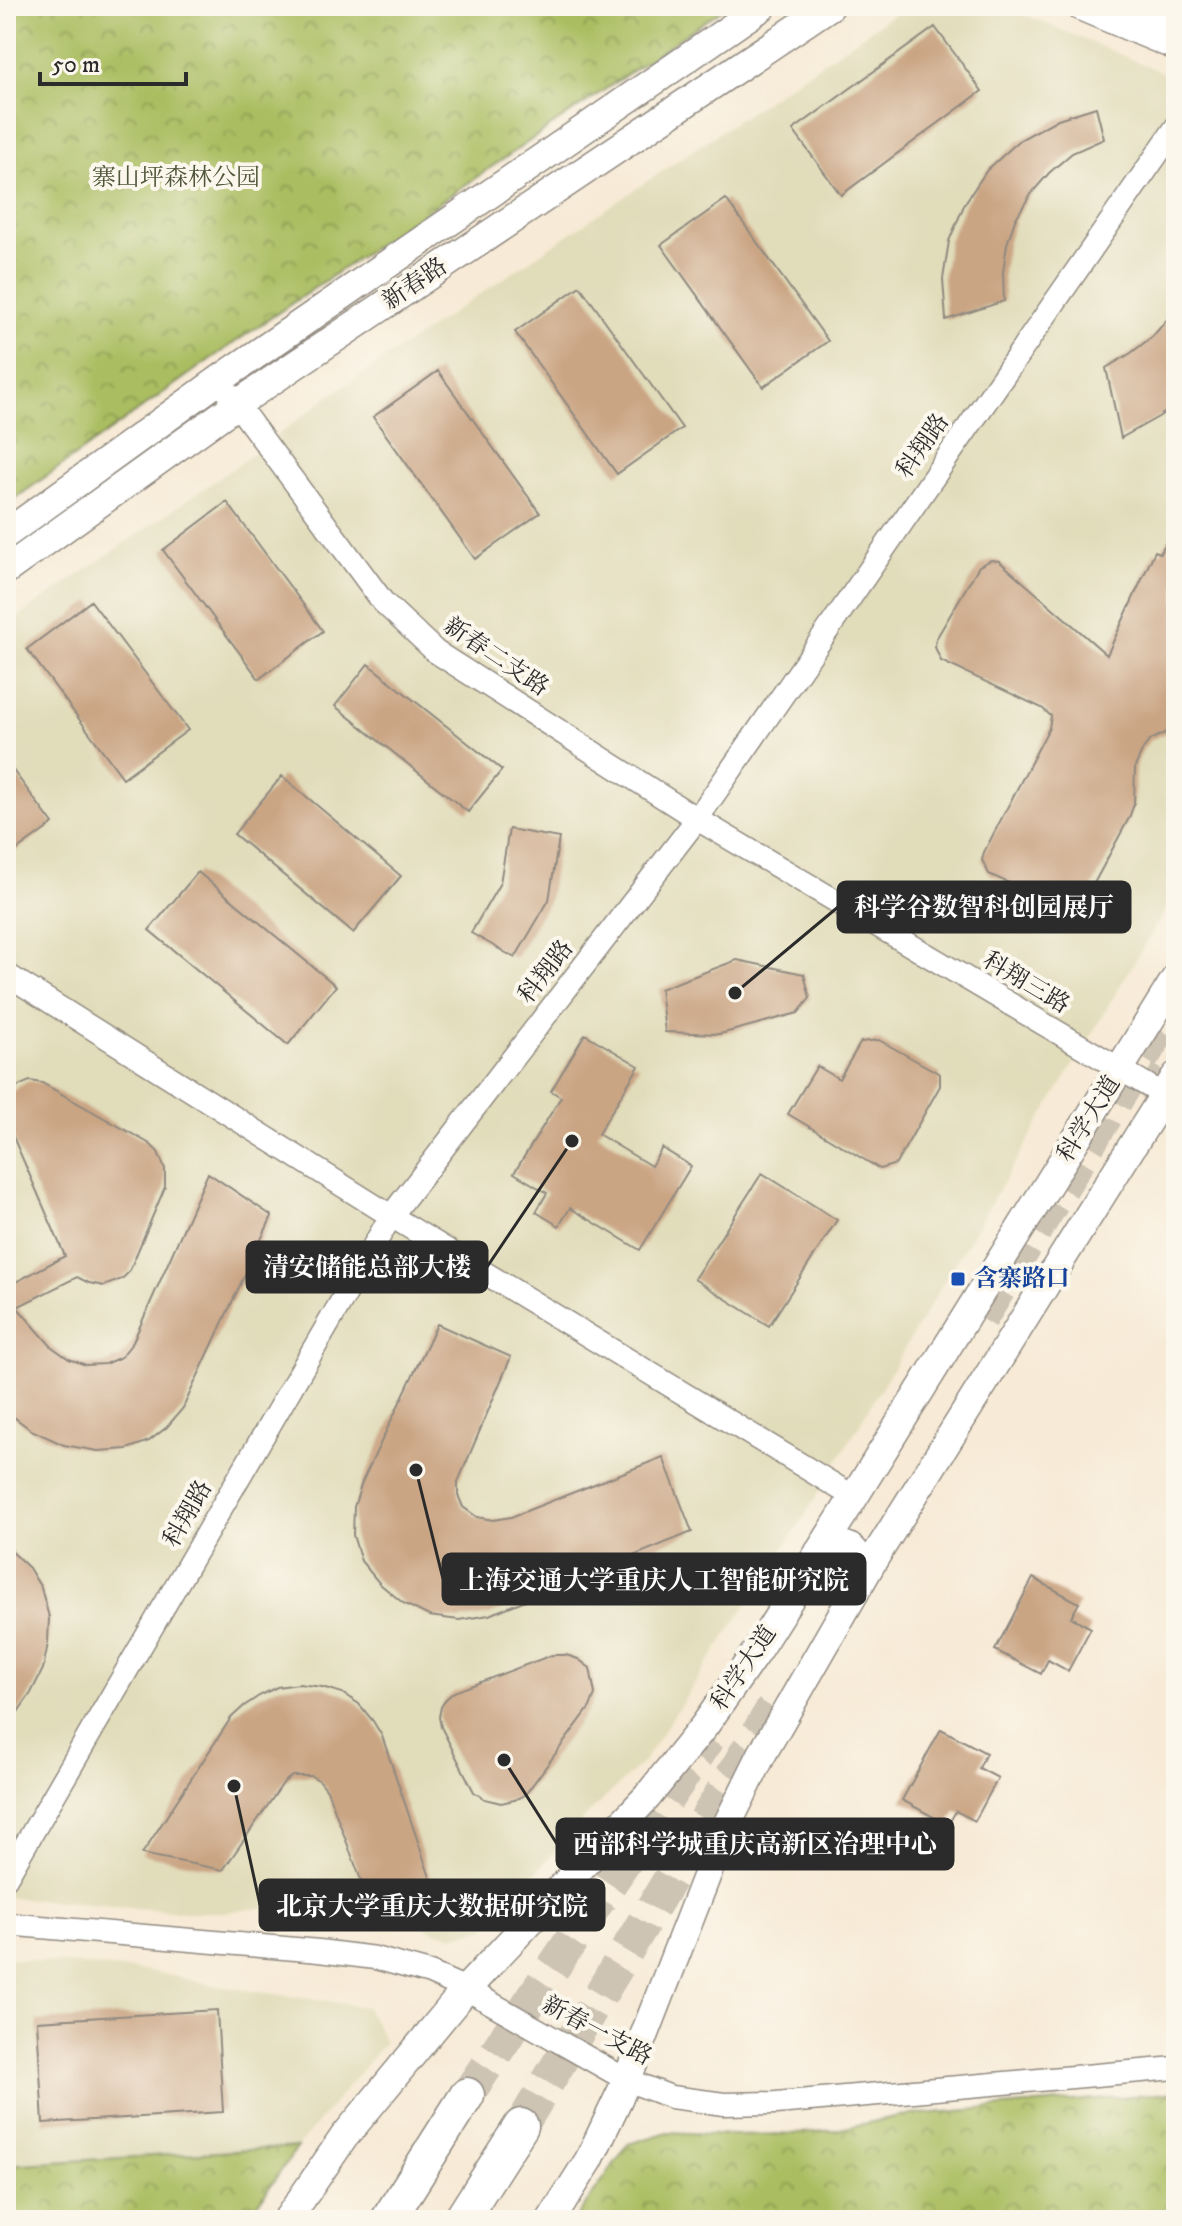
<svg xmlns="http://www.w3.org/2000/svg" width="1182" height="2226" viewBox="0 0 1182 2226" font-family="'IM FELL DW Pica','Noto Serif SC',serif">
<defs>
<pattern id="park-crowns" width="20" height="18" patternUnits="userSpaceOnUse" patternTransform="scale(2)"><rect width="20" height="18" fill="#aabd61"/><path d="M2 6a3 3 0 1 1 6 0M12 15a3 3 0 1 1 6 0" fill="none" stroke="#8b9a50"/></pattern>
</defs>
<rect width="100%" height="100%" fill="#fbf7ec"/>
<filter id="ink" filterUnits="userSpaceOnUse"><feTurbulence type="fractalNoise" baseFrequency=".0125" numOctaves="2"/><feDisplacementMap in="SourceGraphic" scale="16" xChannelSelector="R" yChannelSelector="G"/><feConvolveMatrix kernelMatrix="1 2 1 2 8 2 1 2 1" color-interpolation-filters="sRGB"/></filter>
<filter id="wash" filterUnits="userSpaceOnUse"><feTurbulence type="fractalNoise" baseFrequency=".006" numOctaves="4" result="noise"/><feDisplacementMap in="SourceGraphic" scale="32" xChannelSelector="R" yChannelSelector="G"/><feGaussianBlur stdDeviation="1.8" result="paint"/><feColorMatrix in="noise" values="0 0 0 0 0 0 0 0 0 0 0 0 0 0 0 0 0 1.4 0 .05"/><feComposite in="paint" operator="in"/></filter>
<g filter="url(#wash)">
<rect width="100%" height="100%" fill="#f7ead6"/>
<path fill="#e1dcba" d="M906,6H1004L1176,78V892L803,1519L643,1762L585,1817L485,1929L451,1936L385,1915L335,1905L296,1904L224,1912H184L6,1897V625L238,465L324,400Z
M6,1958L154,1972L218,1986L366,2007L385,2042L297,2147L6,2165Z"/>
<path fill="url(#park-crowns)" stroke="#6a7446" stroke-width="2" d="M6,6H727L212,358L6,505Z
M1176,2092V2220H575L628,2144L668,2132L732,2135L791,2134L836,2130L899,2116Z
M297,2147L247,2220H6V2165Z"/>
<g id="blocks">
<path fill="#caa584" d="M935,27L982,91L841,195L793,130Z
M1096,107L1104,139L1072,153L1049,173L1030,195L1015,220L1007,244L1003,272L1004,301L946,320L943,279L949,241L965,203L987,170L1020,140L1058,119Z
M726,199L828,341L763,387L661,245Z
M580,286L682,428L617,474L515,332Z
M1176,309V404L1160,416L1121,438L1106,368L1131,353L1153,336Z
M438,371L540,513L475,559L373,417Z
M227,502L323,631L259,679L163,550Z
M1176,526V728L1150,740L1143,749L1135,767L1134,804L1129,818L1084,902L1074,908L1061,907L989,874L982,860L984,852L1049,728L1051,716L1042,708L941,661L935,647L936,639L979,566L991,560L999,561L1107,655L1155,551L1160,553Z
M91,601L188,730L123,778L27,649Z
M368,664L502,770L468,812L335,706Z
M6,761L53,824L6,858Z
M282,776L401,876L353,933L234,834Z
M509,829L559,838L549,900L515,958L471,933L500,883Z
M198,872L336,986L288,1045L149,930Z
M737,960L804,974L810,998L798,1013L720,1034L665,1032L660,989Z
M585,1034L639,1066L598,1134L651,1166L662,1148L691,1166L640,1250L570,1208L559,1226L536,1212L547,1193L514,1173L561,1097L551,1091Z
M879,1040L940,1074V1086L896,1164L880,1169L788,1114L817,1066L839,1079L861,1042Z
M30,1081L42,1083L150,1144L158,1152L165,1169V1187L129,1272L122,1279L104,1286L89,1283L77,1277L17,1307L52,1347L69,1359L86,1365L105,1364L121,1357L133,1342L208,1173L272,1216L183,1408L167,1427L149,1441L127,1449L98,1451L64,1445L31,1430L6,1411V1287L65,1256L7,1123L8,1103L12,1092L20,1085Z
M762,1173L837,1220L769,1326L694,1279Z
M437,1324L511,1357L458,1482V1495L463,1507L477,1517L493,1520L511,1517L663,1457L692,1532L489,1615L459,1620L429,1616L403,1603L380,1584L361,1561L353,1535L354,1507L362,1482Z
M6,1546L29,1568L41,1588L49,1617L48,1643L43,1669L31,1693L6,1729Z
M1033,1578L1079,1603L1071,1617L1091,1628L1068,1671L1048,1660L1041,1674L995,1650Z
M552,1655H566L578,1659L590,1668L595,1694L590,1707L525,1795L514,1800L501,1803L485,1799L474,1792L441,1727L439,1717L441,1707L446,1699L454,1692Z
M299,1684L322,1687L342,1693L359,1704L373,1721L382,1736L433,1886L364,1888L327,1790L320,1781L311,1776H292L284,1782L223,1870L142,1854L231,1718L244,1706L259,1696L277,1687Z
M941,1729L986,1753L979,1768L998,1778L975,1821L956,1811L948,1825L902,1800Z
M217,2010L223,2112L43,2123L37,2021Z"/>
</g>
</g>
<g filter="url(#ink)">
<use href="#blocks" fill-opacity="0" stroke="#918a80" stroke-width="2"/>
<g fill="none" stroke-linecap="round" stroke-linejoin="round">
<path stroke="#cec4b4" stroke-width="34" stroke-dasharray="34 17" stroke-linecap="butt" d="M1149,1102L1176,1059
M981,1318L1168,1016
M467,2095L708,1738
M521,2126L773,1708"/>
<g stroke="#918a80" stroke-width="25">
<path id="minor" d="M227,391L383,602L436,652L697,819L1164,1095
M6,974L391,1216L854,1497
M6,1878L391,1216L697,819L1176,127
M6,1924L319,1951L375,1958L430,1973L466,1989L627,2080L671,2097L724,2104L776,2103L1176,2068"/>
</g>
<g stroke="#918a80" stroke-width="31">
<path id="major" d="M1080,6L1176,46
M1148,6L1176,18
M6,534L219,380L763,6
M6,570L237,404L830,6
M819,1552C832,1544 849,1540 858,1557C862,1564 860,1575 860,1583
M287,2220L344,2137L466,1989L647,1797L705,1725L754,1655L854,1497L1176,978
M551,2220L589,2160L627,2080L723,1833L762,1754L875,1557L1176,1076"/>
</g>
<g stroke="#918a80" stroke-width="37">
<path id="highway" d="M388,2220L467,2095
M461,2220L521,2126"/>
</g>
<use href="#minor" stroke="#fff" stroke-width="22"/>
<use href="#major" stroke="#fff" stroke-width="28"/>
<use href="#highway" stroke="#fff" stroke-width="34"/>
</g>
</g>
<rect fill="#1a4fb4" stroke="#fbf7ec" stroke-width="3" x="950" y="1271" width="16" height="16" rx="4"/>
<g text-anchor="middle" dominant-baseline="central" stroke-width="8" stroke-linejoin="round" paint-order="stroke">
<g font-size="24" fill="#51573b" stroke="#fbf7ec">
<text x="176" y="178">寨山坪森林公园</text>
</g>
<g font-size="24" fill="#2b2b2b" stroke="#fbf7ec">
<text transform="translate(415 284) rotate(-34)">新春路</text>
<text transform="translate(923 446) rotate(-55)">科翔路</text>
<text transform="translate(496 657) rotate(34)">新春二支路</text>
<text transform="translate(546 972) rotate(-52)">科翔路</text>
<text transform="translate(1026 983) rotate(31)">科翔三路</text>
<text transform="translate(1089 1119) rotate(-58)">科学大道</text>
<text transform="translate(188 1514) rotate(-60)">科翔路</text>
<text transform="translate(744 1668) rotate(-56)">科学大道</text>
<text transform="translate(597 2031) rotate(28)">新春一支路</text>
</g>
<g font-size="24" font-weight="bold" fill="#164399" stroke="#fbf7ec" text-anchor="start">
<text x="974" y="1279">含寨路口</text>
</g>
</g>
<path fill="none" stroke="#2b2b2b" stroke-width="3" d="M735 993L838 907M572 1141L487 1267M416 1470L443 1579M504 1760L557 1844M234 1786L260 1905"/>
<g fill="#2b2b2b" stroke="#fbf7ec" stroke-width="3">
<circle cx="735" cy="993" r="8"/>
<circle cx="572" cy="1141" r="8"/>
<circle cx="416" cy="1470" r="8"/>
<circle cx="504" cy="1760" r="8"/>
<circle cx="234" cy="1786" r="8"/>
</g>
<g fill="#2b2b2b" stroke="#2b2b2b" stroke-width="3">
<rect x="838" y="882" width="292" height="50" rx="8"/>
<rect x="247" y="1242" width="240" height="50" rx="8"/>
<rect x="443" y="1554" width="422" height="50" rx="8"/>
<rect x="557" y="1819" width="396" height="50" rx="8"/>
<rect x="260" y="1880" width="344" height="50" rx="8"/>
</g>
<g font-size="26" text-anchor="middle" font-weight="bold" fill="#fff">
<text x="984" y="916">科学谷数智科创园展厅</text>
<text x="367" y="1276">清安储能总部大楼</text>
<text x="654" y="1589">上海交通大学重庆人工智能研究院</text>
<text x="755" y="1853">西部科学城重庆高新区治理中心</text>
<text x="432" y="1915">北京大学重庆大数据研究院</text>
</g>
<rect width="1182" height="2226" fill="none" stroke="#fbf7ec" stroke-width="32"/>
<path d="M40 72v12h146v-12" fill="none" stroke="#2b2b2b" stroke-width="4"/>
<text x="52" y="72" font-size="24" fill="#2b2b2b" stroke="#fbf7ec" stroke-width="6" paint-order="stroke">50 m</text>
</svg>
